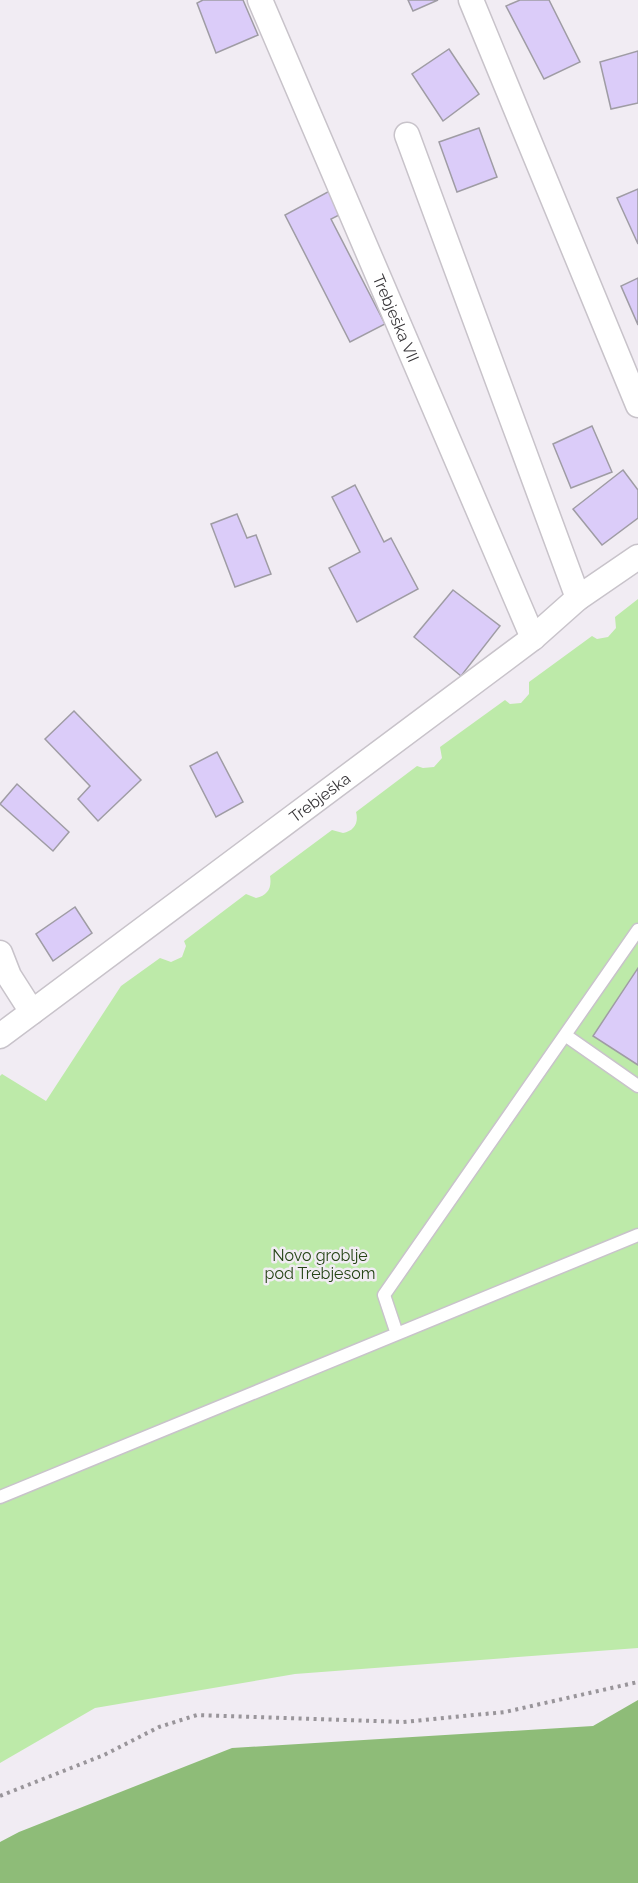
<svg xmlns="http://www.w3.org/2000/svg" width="638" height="1883" viewBox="0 0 638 1883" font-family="Raleway,sans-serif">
<rect width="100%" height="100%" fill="#f1ecf3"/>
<path fill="#bdeaa9" d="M638,599V1648L295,1674L95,1708L0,1763V1076L2,1074L46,1101L121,986L160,958L171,962L182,957L186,946L184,941L246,894L256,898C268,895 272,888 270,876L332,830L343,833C354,831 359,823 356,812L417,766L423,768L434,767L442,758L440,747L505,700L510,704L521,703L529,694V682L592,636L597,639L608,637L616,628L615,617Z"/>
<path fill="#8ebc78" d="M638,1700V1883H0V1842L19,1832L232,1748L593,1726Z"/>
<path fill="#dbccf9" stroke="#9f9ca4" stroke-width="1.5" d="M203,0H243L258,35L216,53L197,3Z
M408,0H438L413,11Z
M520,0H549L580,62L544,79L506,6Z
M449,49L479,94L443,121L412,74Z
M638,51V103L611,109L600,62Z
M479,128L497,177L457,192L439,142Z
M337,187L349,210L331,219L385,324L350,342L285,215Z
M638,189V244L617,198Z
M638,278V325L621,286Z
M592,426L612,472L571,488L553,444Z
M623,470L638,490V518L602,545L573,509Z
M355,485L384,542L391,538L418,589L357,622L329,568L360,552L332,497Z
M237,514L247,538L256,535L271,574L235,587L211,524Z
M453,590L500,626L461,676L414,637Z
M74,711L141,780L98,821L78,799L90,786L45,739Z
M217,752L243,802L216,817L190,766Z
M17,784L69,832L53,851L0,804Z
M75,907L92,933L53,961L36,934Z
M638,968V1065L593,1036Z"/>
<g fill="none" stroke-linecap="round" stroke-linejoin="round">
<g stroke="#c8c3ca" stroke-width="15">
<path id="lane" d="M565,1035L638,1086
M397,1334L384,1295L638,930
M0,1497L638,1235"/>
</g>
<g stroke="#c8c3ca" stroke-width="27">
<g id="street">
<path id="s1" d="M260,0L533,638"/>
<path d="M471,0L638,405"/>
<path d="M407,135L578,598"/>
<path d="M0,953L9,976L32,1012"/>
<path id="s2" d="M0,1036L533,638L578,598L638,557"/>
</g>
</g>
<path stroke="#99959a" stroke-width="4" stroke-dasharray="3 4.5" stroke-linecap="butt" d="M0,1796L104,1755L159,1727L197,1715L403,1722L505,1712L638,1682"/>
<use href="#lane" stroke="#fff" stroke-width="12"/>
<use href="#street" stroke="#fff" stroke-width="24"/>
</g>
<g text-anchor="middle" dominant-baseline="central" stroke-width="5" stroke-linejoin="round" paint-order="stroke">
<g font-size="16" fill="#363437" stroke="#f1ecf3">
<text stroke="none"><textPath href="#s1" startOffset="346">Trebješka VII</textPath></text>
<text stroke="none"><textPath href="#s2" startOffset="399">Trebješka</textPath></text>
</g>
<g font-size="16" fill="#254415" stroke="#f1ecf3">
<text x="320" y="1255">Novo groblje<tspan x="320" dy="18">pod Trebjesom</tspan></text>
</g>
</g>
</svg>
